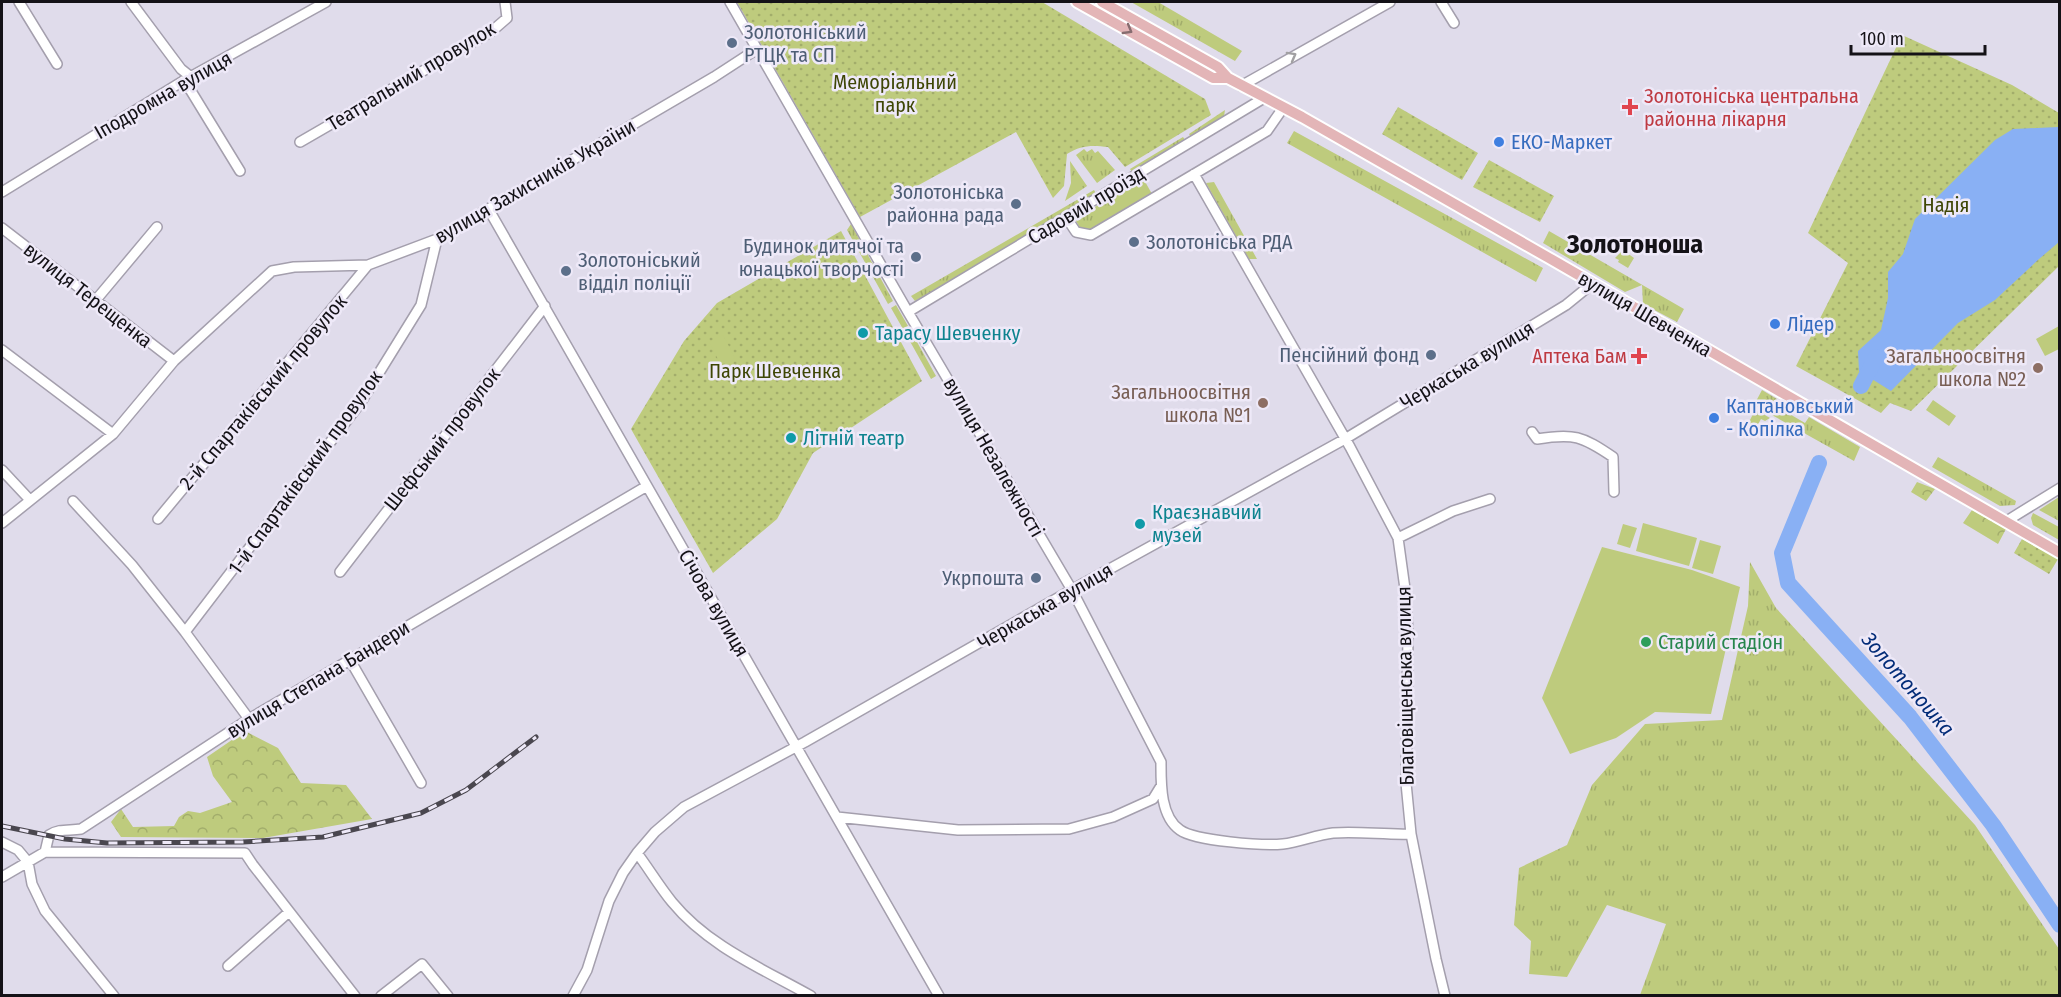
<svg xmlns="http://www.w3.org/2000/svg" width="2061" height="997" viewBox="0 0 2061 997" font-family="'Fira Sans Condensed',sans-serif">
<defs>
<pattern id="grass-tufts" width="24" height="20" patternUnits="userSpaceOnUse" patternTransform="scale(1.5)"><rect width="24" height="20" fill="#becb7d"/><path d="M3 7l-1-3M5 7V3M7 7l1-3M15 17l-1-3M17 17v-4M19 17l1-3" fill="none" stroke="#a2ad6b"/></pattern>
<pattern id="forest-crowns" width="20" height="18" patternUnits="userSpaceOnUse" patternTransform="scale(1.5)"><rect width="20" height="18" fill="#becb7d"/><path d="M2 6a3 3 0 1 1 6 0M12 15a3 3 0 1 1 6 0" fill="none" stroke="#a2ad6b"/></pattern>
<pattern id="park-dots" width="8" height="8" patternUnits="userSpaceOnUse" patternTransform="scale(1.5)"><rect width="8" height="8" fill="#becb7d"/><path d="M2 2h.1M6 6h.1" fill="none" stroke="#a2ad6b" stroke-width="1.8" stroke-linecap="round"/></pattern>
</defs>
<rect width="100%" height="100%" fill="#e0dceb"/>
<path fill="url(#grass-tufts)" d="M1131,2H1158L1242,51L1235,61Z
M1225,110L1223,123L1193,141L1189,134Z
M1294,131L1543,268L1536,282L1287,143Z
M1183,137L1188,144L1135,176L1130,169Z
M1084,149L1087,152L1092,149L1095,153L1098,151L1115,170L1097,183L1076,155Z
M1070,161L1087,186L1065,201L1071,183Z
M1143,178L1152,194L1092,229L1081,230L1075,219Z
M1214,182L1257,259H1249L1206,183Z
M1094,190L1097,195L915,301L911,296Z
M851,224L893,301L888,304L847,230Z
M1549,231L1684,309L1677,322L1643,304L1642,285L1625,292L1543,243Z
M1623,250L1634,258L1628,268L1618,262L1619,260L1615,258Z
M896,305L908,326L903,329L891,308Z
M912,333L936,376L931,379L907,336Z
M1762,390L1777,399L1774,405L1805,423L1809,417L1860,447L1854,461L1754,405Z
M1758,411L1770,418L1765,421L1761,419L1756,428L1748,424L1754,412L1756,413Z
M1938,457L2016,501L2015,505L2000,506L1932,467Z
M2059,497V521L2039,510Z
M2033,513L2059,527V540L2033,525L2031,518Z
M1750,562L1776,608L1975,825L2059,949V995H1640L1666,924L1607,905L1567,977L1529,974L1531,941L1514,925L1519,868L1567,845L1592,785L1645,724L1722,720L1748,606Z"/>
<path fill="url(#forest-crowns)" d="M1917,482L1935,489L1926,501L1911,492Z
M1972,510L2006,529L1998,544L1963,523Z
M245,731L278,748L301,783L346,785L372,819L263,838L121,837L111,822L121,809L133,827L174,826L179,817L188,811L200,813L232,802L213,776L207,757Z"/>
<path fill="url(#park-dots)" d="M737,2H1042L1205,99L1211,115L1125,167L1108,147C1092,145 1081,145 1067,154L1064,186L1053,198L1016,132L860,217Z
M1902,35L2012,85L2059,113V266L1911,411L1890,403L1881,413L1796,366L1848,263L1808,233Z
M1398,107L1478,153L1462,180L1382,134Z
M1489,160L1554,196L1540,222L1473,187Z
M841,231L922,381L813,453L777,519L713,573L631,429L684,341L717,303Z
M2022,539L2058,559L2049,574L2014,553Z"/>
<path fill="#becb7d" d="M2059,326V349L2045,356L2036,339Z
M723,335L735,358L721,365L709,342Z
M1933,400L1956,416L1949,426L1926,410Z
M1643,523L1697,538L1689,566L1636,551Z
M1623,524L1637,528L1630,548L1617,544Z
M1700,540L1721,546L1713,574L1692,568Z
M1602,547L1692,570L1740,587L1711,714L1655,712L1616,738L1570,754L1542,698Z"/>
<path fill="#89b0f4" d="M2058,127L2059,242L2039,259L1995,300L1958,323L1891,391L1859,371L1858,351L1881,330L1888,298V272L1903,254L1915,219L1995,140L2013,129Z"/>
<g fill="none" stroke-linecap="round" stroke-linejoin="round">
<path stroke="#89b0f4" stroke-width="16" d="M1861,386L1876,357
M1819,463L1782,553L1788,583L1910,717L1993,825L2060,925"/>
<g stroke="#a49fad" stroke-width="12">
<path id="minor" d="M19,2L57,64
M131,2L181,69L191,77
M730,2L908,312L1072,590L1161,762C1161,783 1160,816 1180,830C1195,841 1264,846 1283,844C1300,842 1316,835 1333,833C1359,831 1385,835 1411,834
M1441,2L1454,23
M183,81L191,91L240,171
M1241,86L1390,2
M300,142L492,31L507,18L505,2
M1194,174L1350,447L1398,538L1406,596L1408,635L1406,783L1411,834L1436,959L1445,996
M2,192L183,81L326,2
M489,210L939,996
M1066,217L1076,232L1091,235L1267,131L1283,108
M2,228L174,361
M95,301L157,227
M908,312L1264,98
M2,350L113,434
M1532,432L1537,439C1574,433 1582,436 1613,457L1614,492
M2,470L30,500
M73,501L132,565L185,632L249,719
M158,519L368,265
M2005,522L2060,488
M2,523L113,434L174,361L272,271L294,267L368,265L437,239L714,77L757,49
M1398,538L1453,511L1490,499
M340,572L545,306
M185,632L361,402L421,305L437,239
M350,660L421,783
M837,817L958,830L1069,829L1113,817L1153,799L1161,786
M2,842L18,850L28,862L32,884L45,911L114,996
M45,852L245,853L253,865L355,996
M637,853C649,869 659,886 672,902C708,946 763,969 811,996
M2,877L45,852L49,835C60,828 69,831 81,829L249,719L647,486
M228,966L289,912
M381,996L422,964L448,996
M573,996L587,970L609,901L623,873L637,853L655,832L684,807L805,742L1077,587L1345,439L1566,305L1593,283"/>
</g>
<g stroke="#fff" stroke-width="14">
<path id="major" d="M1077,2L1213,78H1228
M1102,2L1218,67L1228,78L1302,117L1549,258L2060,553"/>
</g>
<use href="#minor" stroke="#fff" stroke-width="9"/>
<use href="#major" stroke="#e3b5b7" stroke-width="10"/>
<g stroke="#4a474f" stroke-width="5">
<path id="rail" d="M2,826L65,839L107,843L243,842L323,837L421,813L466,790L536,737"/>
</g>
<use href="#rail" stroke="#eee9f8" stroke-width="3" stroke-dasharray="9" stroke-linecap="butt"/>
</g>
<defs><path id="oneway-chevron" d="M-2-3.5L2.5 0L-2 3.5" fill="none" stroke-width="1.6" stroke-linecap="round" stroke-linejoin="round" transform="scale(1.5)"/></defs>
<use stroke="#866c6f" href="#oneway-chevron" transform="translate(1128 30) rotate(30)"/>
<use stroke="#a1a0a2" href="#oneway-chevron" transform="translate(1292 56) rotate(-29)"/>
<g fill="#5c6f8a" stroke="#eee9f8" stroke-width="2">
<circle cx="732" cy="43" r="6"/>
<circle cx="1016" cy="204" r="6"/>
<circle cx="1134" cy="242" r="6"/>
<circle cx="916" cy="257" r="6"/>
<circle cx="566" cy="271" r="6"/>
<circle cx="1431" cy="355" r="6"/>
<circle cx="1036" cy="578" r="6"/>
</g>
<g fill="#e0444e" stroke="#eee9f8" stroke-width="2">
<path d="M1627 98h6v6h6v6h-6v6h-6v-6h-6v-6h6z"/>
<path d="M1636 347h6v6h6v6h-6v6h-6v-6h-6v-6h6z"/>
</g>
<g fill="#3f7fe0" stroke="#eee9f8" stroke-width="2">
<circle cx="1499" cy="142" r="6"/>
<circle cx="1775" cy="324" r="6"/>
<circle cx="1714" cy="418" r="6"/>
</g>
<g fill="#0f9aa8" stroke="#eee9f8" stroke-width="2">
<circle cx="863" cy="333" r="6"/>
<circle cx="791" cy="438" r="6"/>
<circle cx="1140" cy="524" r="6"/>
</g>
<g fill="#8d6e63" stroke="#eee9f8" stroke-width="2">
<circle cx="2038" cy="368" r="6"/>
<circle cx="1263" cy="403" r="6"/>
</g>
<circle fill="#2e9e5b" stroke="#eee9f8" stroke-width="2" cx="1646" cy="642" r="6"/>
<g text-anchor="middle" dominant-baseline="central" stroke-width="5" stroke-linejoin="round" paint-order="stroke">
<g font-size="20" fill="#4e5e75" stroke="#eee9f8" text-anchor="end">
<text x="744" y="32" text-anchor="start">Золотоніський<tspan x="744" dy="23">РТЦК та СП</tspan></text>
<text x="1004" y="192">Золотоніська<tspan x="1004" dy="23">районна рада</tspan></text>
<text x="1146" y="242" text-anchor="start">Золотоніська РДА</text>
<text x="904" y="246">Будинок дитячої та<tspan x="904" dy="23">юнацької творчості</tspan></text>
<text x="578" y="260" text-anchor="start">Золотоніський<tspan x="578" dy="23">відділ поліції</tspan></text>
<text x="1419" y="355">Пенсійний фонд</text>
<text x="1024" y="578">Укрпошта</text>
</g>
<g font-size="20" fill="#141217" stroke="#eee9f8">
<text transform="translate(411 76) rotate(-31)">Театральний провулок</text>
<text transform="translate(163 95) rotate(-30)">Іподромна вулиця</text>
<text transform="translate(535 181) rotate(-30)">вулиця Захисників України</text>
<text transform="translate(1086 205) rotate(-31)">Садовий проїзд</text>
<text transform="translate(88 295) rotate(38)">вулиця Терещенка</text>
<text transform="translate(1645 314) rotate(30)">вулиця Шевченка</text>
<text transform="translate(1467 365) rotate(-31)">Черкаська вулиця</text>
<text transform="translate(263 392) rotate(-50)">2-й Спартаківський провулок</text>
<text transform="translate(442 439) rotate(-52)">Шефський провулок</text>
<text transform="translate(994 457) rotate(60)">вулиця Незалежності</text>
<text transform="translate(305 472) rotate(-54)">1-й Спартаківський провулок</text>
<text transform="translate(714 603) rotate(60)">Січова вулиця</text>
<text transform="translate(1045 606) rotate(-30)">Черкаська вулиця</text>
<text transform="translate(318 679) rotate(-31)">вулиця Степана Бандери</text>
<text transform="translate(1405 686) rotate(-91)">Благовіщенська вулиця</text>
</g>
<g font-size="20" fill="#3e4605" stroke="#eee9f8">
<text x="895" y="82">Меморіальний<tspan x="895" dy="23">парк</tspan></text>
<text x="1946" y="205">Надія</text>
<text x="775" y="371">Парк Шевченка</text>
</g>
<g font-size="20" fill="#be3a42" stroke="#eee9f8" text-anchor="start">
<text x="1644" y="96">Золотоніська центральна<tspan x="1644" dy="23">районна лікарня</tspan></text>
<text x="1627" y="356" text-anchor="end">Аптека Бам</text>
</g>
<g font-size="20" fill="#366cbe" stroke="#eee9f8" text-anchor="start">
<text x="1511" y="142">ЕКО-Маркет</text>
<text x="1787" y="324">Лідер</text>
<text x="1726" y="406">Каптановський<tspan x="1726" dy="23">- Копілка</tspan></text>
</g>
<g font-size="20" fill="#0d838f" stroke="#eee9f8" text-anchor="start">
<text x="875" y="333">Тарасу Шевченку</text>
<text x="803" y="438">Літній театр</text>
<text x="1152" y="512">Краєзнавчий<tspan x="1152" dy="23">музей</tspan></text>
</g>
<g font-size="20" fill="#785e54" stroke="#eee9f8" text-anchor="end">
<text x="2026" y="356">Загальноосвітня<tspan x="2026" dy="23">школа №2</tspan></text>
<text x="1251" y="392">Загальноосвітня<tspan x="1251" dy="23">школа №1</tspan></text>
</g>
<g font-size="20" fill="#27864d" stroke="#eee9f8" text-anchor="start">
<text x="1658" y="642">Старий стадіон</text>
</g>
<g font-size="21" font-style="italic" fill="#032c78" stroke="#eee9f8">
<text transform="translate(1908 684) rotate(49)">Золотоношка</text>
</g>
<g font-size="26" font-weight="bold" fill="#141217" stroke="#eee9f8">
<text x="1635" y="244">Золотоноша</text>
</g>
</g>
<rect width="2061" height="997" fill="none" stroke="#141217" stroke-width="6"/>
<path d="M1851 45v9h134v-9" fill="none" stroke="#141217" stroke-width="3"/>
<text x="1860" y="45" font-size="18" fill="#141217" stroke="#eee9f8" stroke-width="4.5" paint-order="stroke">100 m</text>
</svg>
